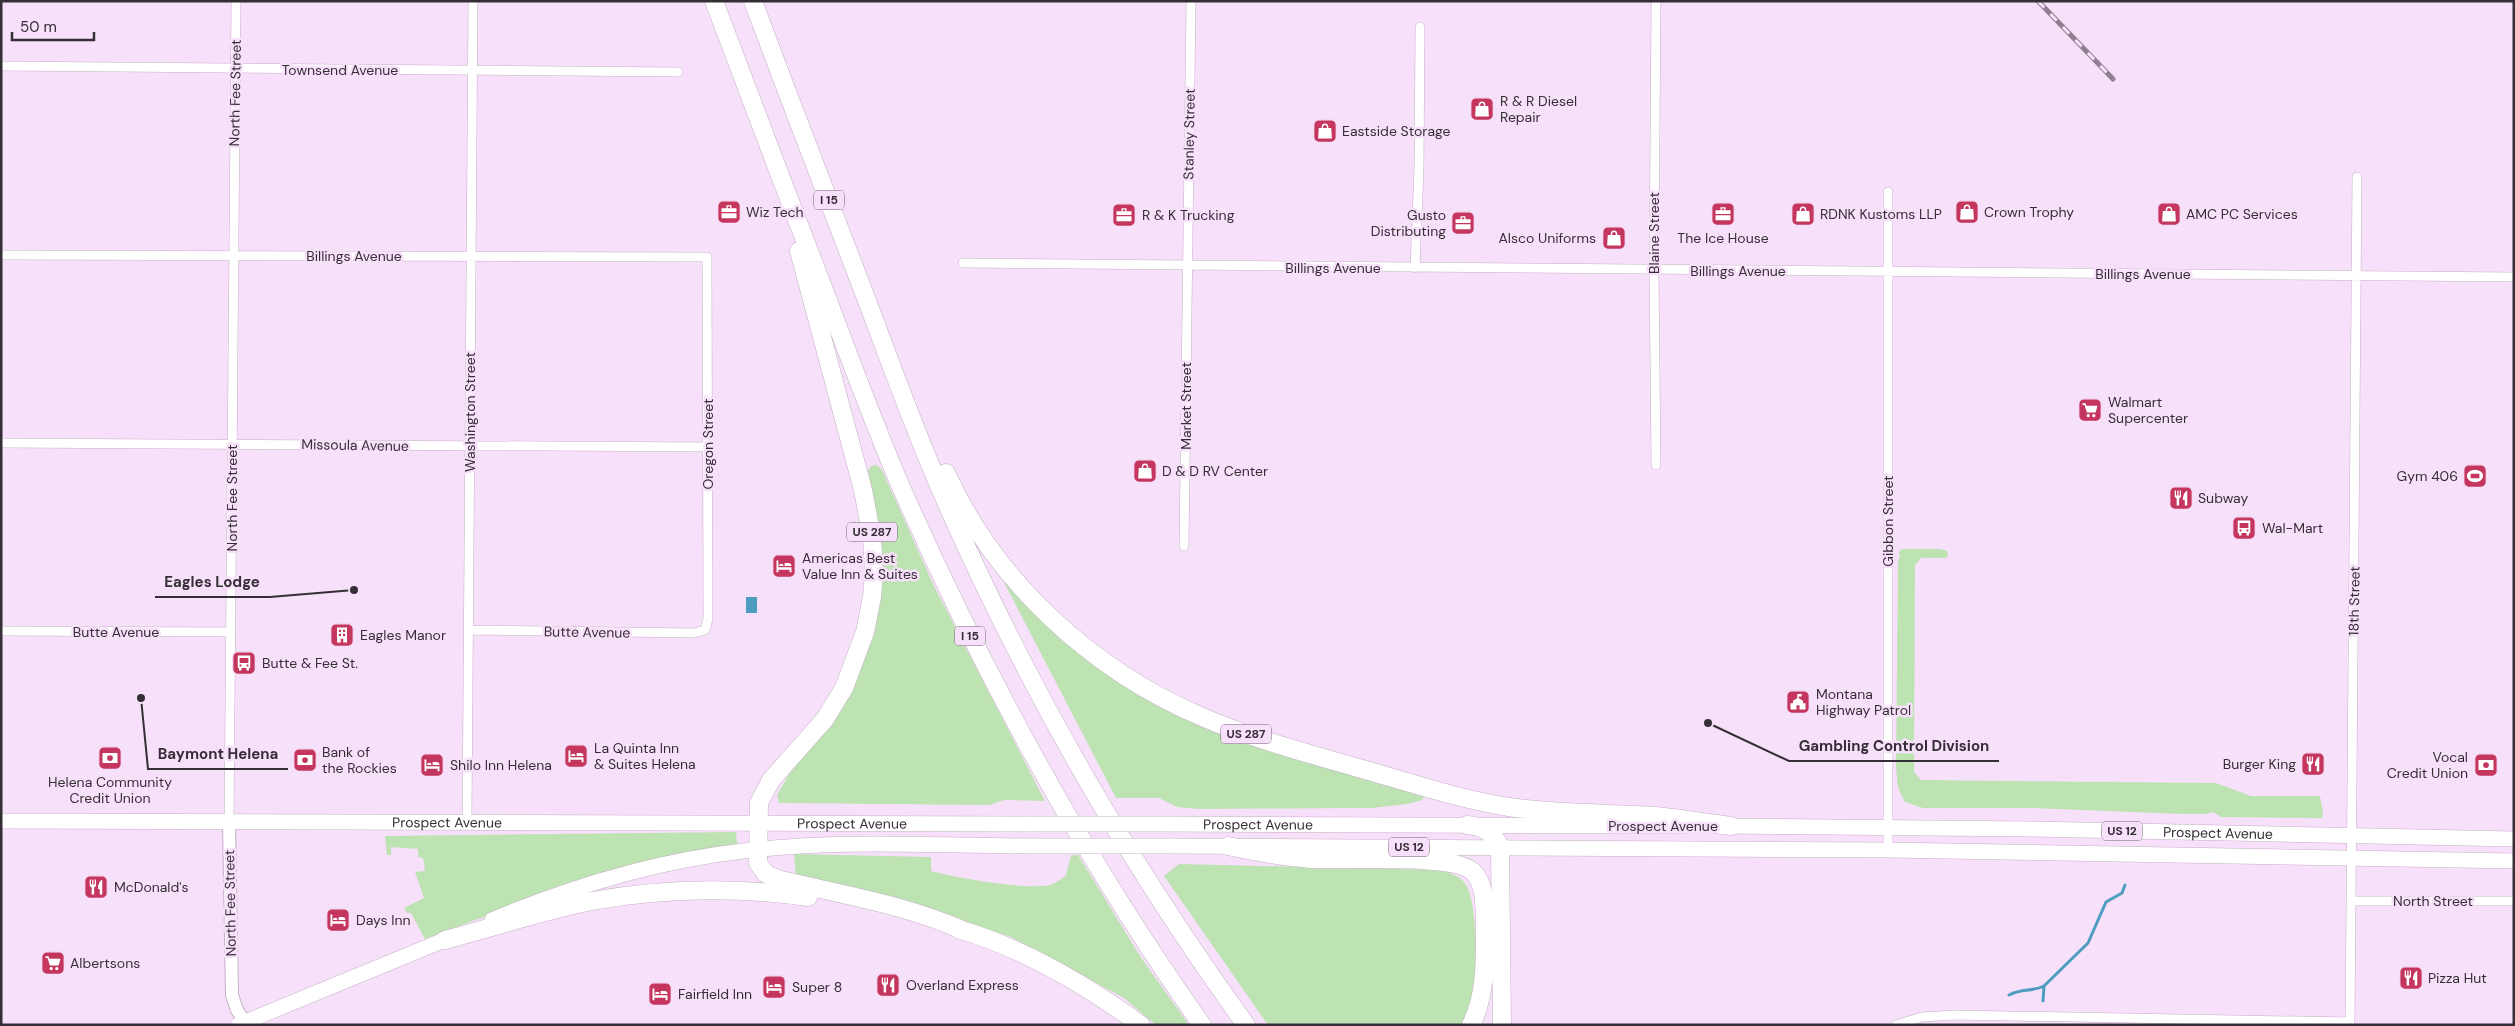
<svg xmlns="http://www.w3.org/2000/svg" width="2515" height="1026" viewBox="0 0 2515 1026" font-family="'DM Sans',sans-serif">
<rect width="100%" height="100%" fill="#f7e0f9"/>
<path fill="#bee3b3" d="M877,465L882,470L933,584L1045,801L1004,800L989,805L779,803L777,795L789,774L843,708L855,683L882,555L879,527L868,471L871,466Z
M1902,549H1940L1947,551L1948,556L1945,558H1921L1915,565L1914,772L1921,780L2216,783L2251,796H2320L2323,814L2322,818L2221,817L2213,812L2207,814H2182L2032,808H1923L1905,802L1898,788L1896,767L1898,562L1900,554L1898,553Z
M996,567L1059,638L1113,676L1199,726L1263,749L1426,794L1422,800L1407,804L1372,808L1199,809L1177,807L1159,798H1116Z
M736,832L737,844C629,864 527,900 425,939L411,913H407L404,908L424,898L415,872L425,871L423,858L418,857V849L391,847V855H387L385,836Z
M794,854L931,857V871C958,878 1022,890 1050,885C1055,884 1062,878 1066,875L1071,855H1078L1142,959L1189,1025H1156L1124,998L1011,937L906,902L796,879Z
M1179,864L1440,870C1450,873 1460,875 1466,885C1479,905 1478,992 1468,1015C1466,1019 1463,1022 1461,1025H1268L1164,876Z"/>
<path fill="#4d9dc1" d="M746,597H757V613H746Z"/>
<g fill="none" stroke-linecap="round" stroke-linejoin="round">
<path stroke="#4d9dc1" stroke-width="3" d="M2009,995C2023,988 2032,992 2044,986L2088,943L2106,902L2122,893L2125,885
M2043,1001L2044,986"/>
<g stroke="#c4afc6" stroke-width="10">
<path id="minor" d="M1656,1L1654,270L1656,465
M1,66L678,72
M1,255L707,257L708,619L705,630L694,633L469,630
M963,263L2514,277
M1415,268L1419,169L1420,27
M1,443L708,447
M1184,546L1191,1
M1,631L231,632
M229,822L236,1
M467,822L473,1
M1888,850V192
M2351,901H2514
M1896,1025L1922,1017L1955,1015L2350,1022
M2350,1025L2357,177"/>
</g>
<g stroke="#c4afc6" stroke-width="14">
<path id="secondary" d="M229,822L232,995L237,1010L247,1025"/>
</g>
<g stroke="#c4afc6" stroke-width="16">
<g id="trunk">
<path id="s1" d="M1,821L1026,824"/>
<path id="s2" d="M1159,824L1687,826"/>
<path id="s3" d="M1720,826L2031,829L2514,839"/>
<path d="M1172,846L1888,850L2514,861"/>
<path d="M492,920C573,886 656,861 743,851C840,839 940,846 1038,846"/>
<path d="M238,1025L454,936"/>
</g>
</g>
<g stroke="#c4afc6" stroke-width="19">
<path id="motorway" d="M714,1C750,97 787,194 824,290C849,356 873,422 901,487C984,675 1083,857 1202,1025
M753,1C791,103 830,205 869,306C892,367 914,428 940,488C1022,677 1125,858 1246,1025
M799,251L863,490L872,538L874,573L872,597L865,632L844,688L825,719L771,780L759,803L758,863L766,874L781,880C844,895 907,905 967,932
M946,473C995,581 1091,669 1200,716C1250,738 1303,752 1355,767C1406,781 1457,799 1509,807C1557,814 1606,813 1654,816C1680,818 1705,823 1731,826
M1467,825C1482,826 1494,833 1500,847L1502,1025
M1228,846C1256,852 1283,857 1311,859C1343,861 1451,853 1472,871C1488,884 1484,917 1485,936C1485,966 1485,997 1471,1025
M958,929C1023,948 1086,985 1141,1025
M445,940C494,927 542,911 592,901C663,888 736,887 808,897"/>
</g>
<use href="#minor" stroke="#fff" stroke-width="9"/>
<use href="#secondary" stroke="#fff" stroke-width="12"/>
<use href="#trunk" stroke="#fff" stroke-width="15"/>
<use href="#motorway" stroke="#fff" stroke-width="18"/>
<g stroke="#8f8091" stroke-width="5">
<path id="rail" d="M2038,1L2113,79"/>
</g>
<use href="#rail" stroke="#f7e0f9" stroke-width="3" stroke-dasharray="9" stroke-linecap="butt"/>
<g stroke="#c4afc6" stroke-width="16" stroke-linecap="butt">
<path id="trunk-bridge" d="M1026,824H1159
M1038,846H1172"/>
</g>
<use href="#trunk-bridge" stroke="#fff" stroke-width="15"/>
</g>
<defs>
<g id="shop-square" transform="scale(1.25)"><rect x="-9" y="-9" width="18" height="18" rx="4" fill="#c5365f" stroke="#f7e0f9"/><path d="M-5-2.5h2.3a2.7 3.5 0 0 1 5.4 0H5L5.5 6h-11ZM-1.5-2.5h3a1.5 2.3 0 0 0-3 0Z" fill="#fff"/></g>
<g id="office-square" transform="scale(1.25)"><rect x="-9" y="-9" width="18" height="18" rx="4" fill="#c5365f" stroke="#f7e0f9"/><path d="M-6-3h4V-5.5h4V-3h4V5H-6ZM-1-4.5V-3h2v-1.5ZM-6 0V1H6V0Z" fill="#fff"/></g>
<g id="supermarket-square" transform="scale(1.25)"><rect x="-9" y="-9" width="18" height="18" rx="4" fill="#c5365f" stroke="#f7e0f9"/><path d="M-6-5.5h2.5l.6 2H6L4.5 2H-2.5L-4.4-4H-6ZM-1.5 3.2a1.3 1.3 0 1 0 .1 0ZM3 3.2a1.3 1.3 0 1 0 .1 0Z" fill="#fff"/></g>
<g id="stadium-square" transform="scale(1.25)"><rect x="-9" y="-9" width="18" height="18" rx="4" fill="#c5365f" stroke="#f7e0f9"/><path d="M0-5a6.5 5 0 1 0 0 10a6.5 5 0 1 0 0-10ZM-3.5-1.8h7v3.6h-7Z" fill="#fff"/></g>
<g id="restaurant-square" transform="scale(1.25)"><rect x="-9" y="-9" width="18" height="18" rx="4" fill="#c5365f" stroke="#f7e0f9"/><path d="M-5-6h1v4h1v-4h1v4h1v-4h1v5L-1.5 .5V6h-2V.5L-5-1ZM5-6V6H3V1.5H1.5Q1.5-4 5-6Z" fill="#fff"/></g>
<g id="bus-square" transform="scale(1.25)"><rect x="-9" y="-9" width="18" height="18" rx="4" fill="#c5365f" stroke="#f7e0f9"/><path d="M-5-6H5V4H4V6H2V4H-2V6H-4V4H-5ZM-3.5-4V0h7V-4ZM-3.5 1.2v1.5H-2V1.2ZM2 1.2v1.5H3.5V1.2Z" fill="#fff"/></g>
<g id="hotel-square" transform="scale(1.25)"><rect x="-9" y="-9" width="18" height="18" rx="4" fill="#c5365f" stroke="#f7e0f9"/><path d="M-6-4.5h1.5V1H6V5H4.5V3h-9V5H-6ZM-4 0a1.8 1.8 0 1 1 3.6 0ZM.5 0V-2.5h3Q6-2.5 6 0Z" fill="#fff"/></g>
<g id="building-square" transform="scale(1.25)"><rect x="-9" y="-9" width="18" height="18" rx="4" fill="#c5365f" stroke="#f7e0f9"/><path d="M-4-6H4V6H1V3H-1V6H-4ZM-2.5-4.3h1.7v1.8h-1.7ZM.8-4.3h1.7v1.8H.8ZM-2.5-1h1.7V.8h-1.7ZM.8-1h1.7V.8H.8Z" fill="#fff"/></g>
<g id="civic-square" transform="scale(1.25)"><rect x="-9" y="-9" width="18" height="18" rx="4" fill="#c5365f" stroke="#f7e0f9"/><path d="M-.6-6.5H3V-4.5H.6V-3L4-1V1h2V6H-6V1h2V-1L-.6-3ZM-1.2 2.5V6h2.4V2.5Z" fill="#fff"/></g>
<g id="bank-square" transform="scale(1.25)"><rect x="-9" y="-9" width="18" height="18" rx="4" fill="#c5365f" stroke="#f7e0f9"/><path d="M-6-4H6V4H-6ZM0-2.3a2.3 2.3 0 1 0 0 4.6a2.3 2.3 0 1 0 0-4.6Z" fill="#fff"/></g>
</defs>
<g fill-rule="evenodd">
<use href="#shop-square" x="1482" y="109"/>
<use href="#shop-square" x="1325" y="131"/>
<use href="#office-square" x="729" y="212"/>
<use href="#shop-square" x="1967" y="212"/>
<use href="#office-square" x="1723" y="214"/>
<use href="#shop-square" x="1803" y="214"/>
<use href="#shop-square" x="2169" y="214"/>
<use href="#office-square" x="1124" y="215"/>
<use href="#office-square" x="1463" y="223"/>
<use href="#shop-square" x="1614" y="238"/>
<use href="#supermarket-square" x="2090" y="410"/>
<use href="#shop-square" x="1145" y="471"/>
<use href="#stadium-square" x="2475" y="476"/>
<use href="#restaurant-square" x="2181" y="498"/>
<use href="#bus-square" x="2244" y="528"/>
<use href="#hotel-square" x="784" y="566"/>
<use href="#building-square" x="342" y="635"/>
<use href="#bus-square" x="244" y="663"/>
<use href="#civic-square" x="1798" y="702"/>
<use href="#hotel-square" x="576" y="756"/>
<use href="#bank-square" x="110" y="758"/>
<use href="#bank-square" x="305" y="760"/>
<use href="#restaurant-square" x="2313" y="764"/>
<use href="#hotel-square" x="432" y="765"/>
<use href="#bank-square" x="2486" y="765"/>
<use href="#restaurant-square" x="96" y="887"/>
<use href="#hotel-square" x="338" y="920"/>
<use href="#supermarket-square" x="53" y="963"/>
<use href="#restaurant-square" x="2411" y="978"/>
<use href="#restaurant-square" x="888" y="985"/>
<use href="#hotel-square" x="774" y="987"/>
<use href="#hotel-square" x="660" y="994"/>
</g>
<g text-anchor="middle" dominant-baseline="central" stroke-width="5" stroke-linejoin="round" paint-order="stroke">
<g fill="#f7e0f9" stroke="#706371" stroke-width="1">
<rect x="814" y="190.5" width="30" height="19" rx="4"/>
<rect x="847" y="522.5" width="50" height="19" rx="4"/>
<rect x="955" y="626.5" width="30" height="19" rx="4"/>
<rect x="1221" y="724.5" width="50" height="19" rx="4"/>
<rect x="2102" y="821.5" width="40" height="19" rx="4"/>
<rect x="1389" y="837.5" width="40" height="19" rx="4"/>
</g>
<g font-size="12" font-weight="bold" fill="#362e37">
<text x="829" y="200">I 15</text>
<text x="872" y="532">US 287</text>
<text x="970" y="636">I 15</text>
<text x="1246" y="734">US 287</text>
<text x="2122" y="831">US 12</text>
<text x="1409" y="847">US 12</text>
</g>
<g font-size="14" fill="#362e37" stroke="#f7e0f9">
<text x="340" y="70">Townsend Avenue</text>
<text transform="translate(235 93) rotate(-89)">North Fee Street</text>
<text transform="translate(1189 134) rotate(-89)">Stanley Street</text>
<text transform="translate(1654 233) rotate(-90)">Blaine Street</text>
<text x="354" y="256">Billings Avenue</text>
<text x="1333" y="268">Billings Avenue</text>
<text x="1738" y="271">Billings Avenue</text>
<text x="2143" y="274">Billings Avenue</text>
<text transform="translate(1186 406) rotate(-90)">Market Street</text>
<text transform="translate(470 412) rotate(-90)">Washington Street</text>
<text transform="translate(708 444) rotate(-90)">Oregon Street</text>
<text transform="translate(355 445) rotate(1)">Missoula Avenue</text>
<text transform="translate(232 498) rotate(-90)">North Fee Street</text>
<text transform="translate(1888 521) rotate(-90)">Gibbon Street</text>
<text transform="translate(2354 601) rotate(-89)">18th Street</text>
<text x="116" y="632">Butte Avenue</text>
<text transform="translate(587 632) rotate(1)">Butte Avenue</text>
<text stroke="none"><textPath href="#s1" startOffset="446">Prospect Avenue</textPath></text>
<text stroke="none"><textPath href="#s1" startOffset="851">Prospect Avenue</textPath></text>
<text stroke="none"><textPath href="#s2" startOffset="99">Prospect Avenue</textPath></text>
<text x="1663" y="826">Prospect Avenue</text>
<text stroke="none"><textPath href="#s3" startOffset="498">Prospect Avenue</textPath></text>
<text x="2433" y="901">North Street</text>
<text transform="translate(230 903) rotate(-91)">North Fee Street</text>
</g>
<g font-size="14" fill="#362e37" stroke="#f7e0f9" text-anchor="start">
<text x="1500" y="101">R &amp; R Diesel<tspan x="1500" dy="16">Repair</tspan></text>
<text x="1342" y="131">Eastside Storage</text>
<text x="746" y="212">Wiz Tech</text>
<text x="1984" y="212">Crown Trophy</text>
<text x="1820" y="214">RDNK Kustoms LLP</text>
<text x="2186" y="214">AMC PC Services</text>
<text x="1142" y="215">R &amp; K Trucking</text>
<text x="1446" y="215" text-anchor="end">Gusto<tspan x="1446" dy="16">Distributing</tspan></text>
<text x="1596" y="238" text-anchor="end">Alsco Uniforms</text>
<text x="1723" y="238" text-anchor="middle">The Ice House</text>
<text x="2108" y="402">Walmart<tspan x="2108" dy="16">Supercenter</tspan></text>
<text x="1162" y="471">D &amp; D RV Center</text>
<text x="2458" y="476" text-anchor="end">Gym 406</text>
<text x="2198" y="498">Subway</text>
<text x="2262" y="528">Wal-Mart</text>
<text x="802" y="558">Americas Best<tspan x="802" dy="16">Value Inn &amp; Suites</tspan></text>
<text x="360" y="635">Eagles Manor</text>
<text x="262" y="663">Butte &amp; Fee St.</text>
<text x="1816" y="694">Montana<tspan x="1816" dy="16">Highway Patrol</tspan></text>
<text x="594" y="748">La Quinta Inn<tspan x="594" dy="16">&amp; Suites Helena</tspan></text>
<text x="322" y="752">Bank of<tspan x="322" dy="16">the Rockies</tspan></text>
<text x="2468" y="757" text-anchor="end">Vocal<tspan x="2468" dy="16">Credit Union</tspan></text>
<text x="2296" y="764" text-anchor="end">Burger King</text>
<text x="450" y="765">Shilo Inn Helena</text>
<text x="110" y="782" text-anchor="middle">Helena Community<tspan x="110" dy="16">Credit Union</tspan></text>
<text x="114" y="887">McDonald's</text>
<text x="356" y="920">Days Inn</text>
<text x="70" y="963">Albertsons</text>
<text x="2428" y="978">Pizza Hut</text>
<text x="906" y="985">Overland Express</text>
<text x="792" y="987">Super 8</text>
<text x="678" y="994">Fairfield Inn</text>
</g>
</g>
<path fill="none" stroke="#362e37" stroke-width="2" d="M354 590L270 597H155M1708 723L1789 761H1999M141 698L148 769H288"/>
<g fill="#362e37" stroke="#f7e0f9" stroke-width="2">
<circle cx="354" cy="590" r="5"/>
<circle cx="1708" cy="723" r="5"/>
<circle cx="141" cy="698" r="5"/>
</g>
<g font-size="15" text-anchor="middle" font-weight="bold" fill="#362e37" stroke="#f7e0f9" stroke-width="5" stroke-linejoin="round" paint-order="stroke">
<text x="212" y="587">Eagles Lodge</text>
<text x="1894" y="751">Gambling Control Division</text>
<text x="218" y="759">Baymont Helena</text>
</g>
<rect width="2515" height="1026" fill="none" stroke="#362e37" stroke-width="5"/>
<path d="M12 32v8h82v-8" fill="none" stroke="#362e37" stroke-width="2.5"/>
<text x="20" y="32" font-size="15" fill="#362e37" stroke="#f7e0f9" stroke-width="4" paint-order="stroke">50 m</text>
</svg>
